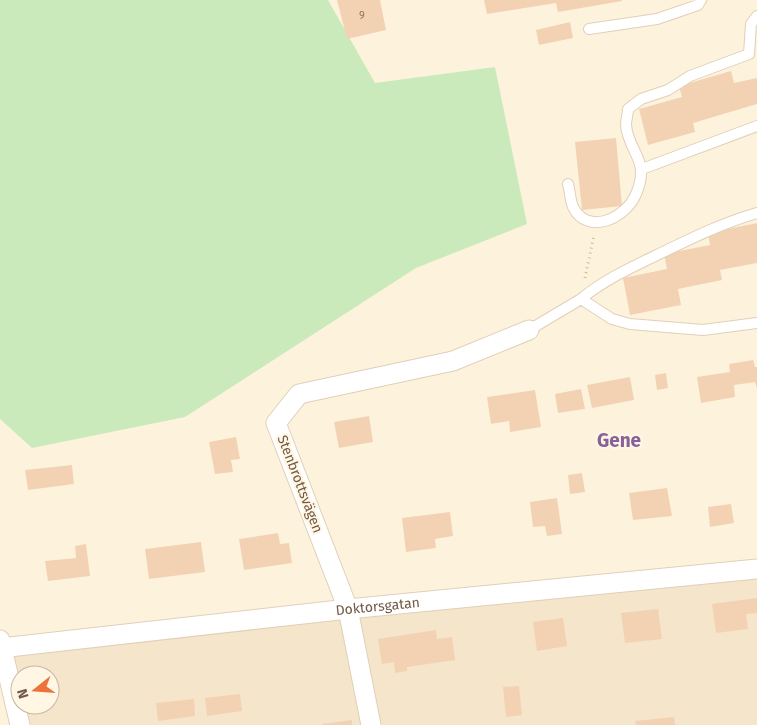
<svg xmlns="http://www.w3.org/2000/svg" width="757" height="725" viewBox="0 0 757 725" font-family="'Fira Sans',sans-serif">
<rect width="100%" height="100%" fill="#fdf3dd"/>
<path fill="#f5e5cb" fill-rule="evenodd" d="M757,569V725H20L1,648ZM20,675H50V705H20Z"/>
<path fill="#cbeabc" d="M0,0H328L375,83L495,67L527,224L416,268L185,417L32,448L0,419Z"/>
<path fill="#f3d2b3" d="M337,0H380L386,30L347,39Z
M484,0H622V1L558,12L556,3L487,14Z
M570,22L573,38L539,45L536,30Z
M731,71L734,83L757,78V104L693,123L695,132L648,145L639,109L682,97L679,86Z
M616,138L622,206L582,210L575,142Z
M757,223V263L720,270L722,280L678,289L681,305L630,315L623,278L667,269L664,254L710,245L708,233Z
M753,360L755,367H757V388L755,382L734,385L735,397L701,403L697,377L730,372L729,364Z
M666,373L668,388L657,390L655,375Z
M630,377L634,400L592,408L587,385Z
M581,389L585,409L558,413L555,394Z
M535,390L541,427L510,432L509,421L491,424L487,397Z
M369,416L373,442L339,448L334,422Z
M236,437L240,459L231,460L233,472L215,474L209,442Z
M72,465L74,484L28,490L25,470Z
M582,473L585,492L570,494L568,475Z
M667,488L672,516L633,520L629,493Z
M557,498L562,534L547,536L545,526L533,527L530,502Z
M731,504L734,523L710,527L708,507Z
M450,512L453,536L435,539L436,548L406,552L402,518Z
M278,533L280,544L289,543L292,563L244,570L239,539Z
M201,542L205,572L149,579L145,549Z
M86,544L90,576L48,581L45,561L76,558L75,546Z
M757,598V613L746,614L748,629L716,633L712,604Z
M658,609L662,639L625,643L621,613Z
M563,618L567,646L537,651L533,622Z
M436,630L437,639L452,637L455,660L407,667V671L395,673L394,662L382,664L378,639Z
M519,686L522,715L506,717L503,687Z
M240,694L242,711L207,716L205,698Z
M194,699L195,716L158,721L156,703Z
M674,717L675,725H636L635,721Z
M352,720V725H322V724Z"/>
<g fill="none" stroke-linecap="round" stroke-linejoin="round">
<g stroke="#e1cfb9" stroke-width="12">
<path id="service" d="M589,29L657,19L698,5L701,0
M642,169L757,126
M568,184C570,191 570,200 573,207C588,237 627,217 636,194C651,160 628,152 626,125C626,120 628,114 628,109L641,99L668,90L690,76L749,54L751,24L757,16
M581,299C604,280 630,268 657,255C690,239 722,223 757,213
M529,330L581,299L612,319L630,324L703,330L757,323"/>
</g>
<g stroke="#e1cfb9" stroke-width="21">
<g id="minor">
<path d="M0,640L20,725"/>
<path id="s1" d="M0,648L348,609L757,569"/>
<path d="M371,725L348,609L276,423L299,394L453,361L529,330"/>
</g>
</g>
<path stroke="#d7b697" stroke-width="3" stroke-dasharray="1 4" stroke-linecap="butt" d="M585,278L594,235"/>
<use href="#service" stroke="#fff" stroke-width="10"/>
<use href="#minor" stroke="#fff" stroke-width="19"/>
</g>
<g text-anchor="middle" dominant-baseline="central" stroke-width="4.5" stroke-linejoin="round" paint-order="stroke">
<g font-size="11" fill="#937760">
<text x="362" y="15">9</text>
</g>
<g font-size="14" fill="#735945" stroke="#fff7e4">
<text transform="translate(300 484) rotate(69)">Stenbrottsvägen</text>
<text stroke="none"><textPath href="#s1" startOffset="380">Doktorsgatan</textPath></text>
</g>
<g font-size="19" font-weight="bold" fill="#896097" stroke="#fff7e4">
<text x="619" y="440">Gene</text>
</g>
</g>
<g transform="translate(35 690) rotate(253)"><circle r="24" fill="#fff7e4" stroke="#c7b8a4"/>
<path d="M0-4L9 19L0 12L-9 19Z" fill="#ed723b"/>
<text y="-8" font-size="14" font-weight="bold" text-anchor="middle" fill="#735945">N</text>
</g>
</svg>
